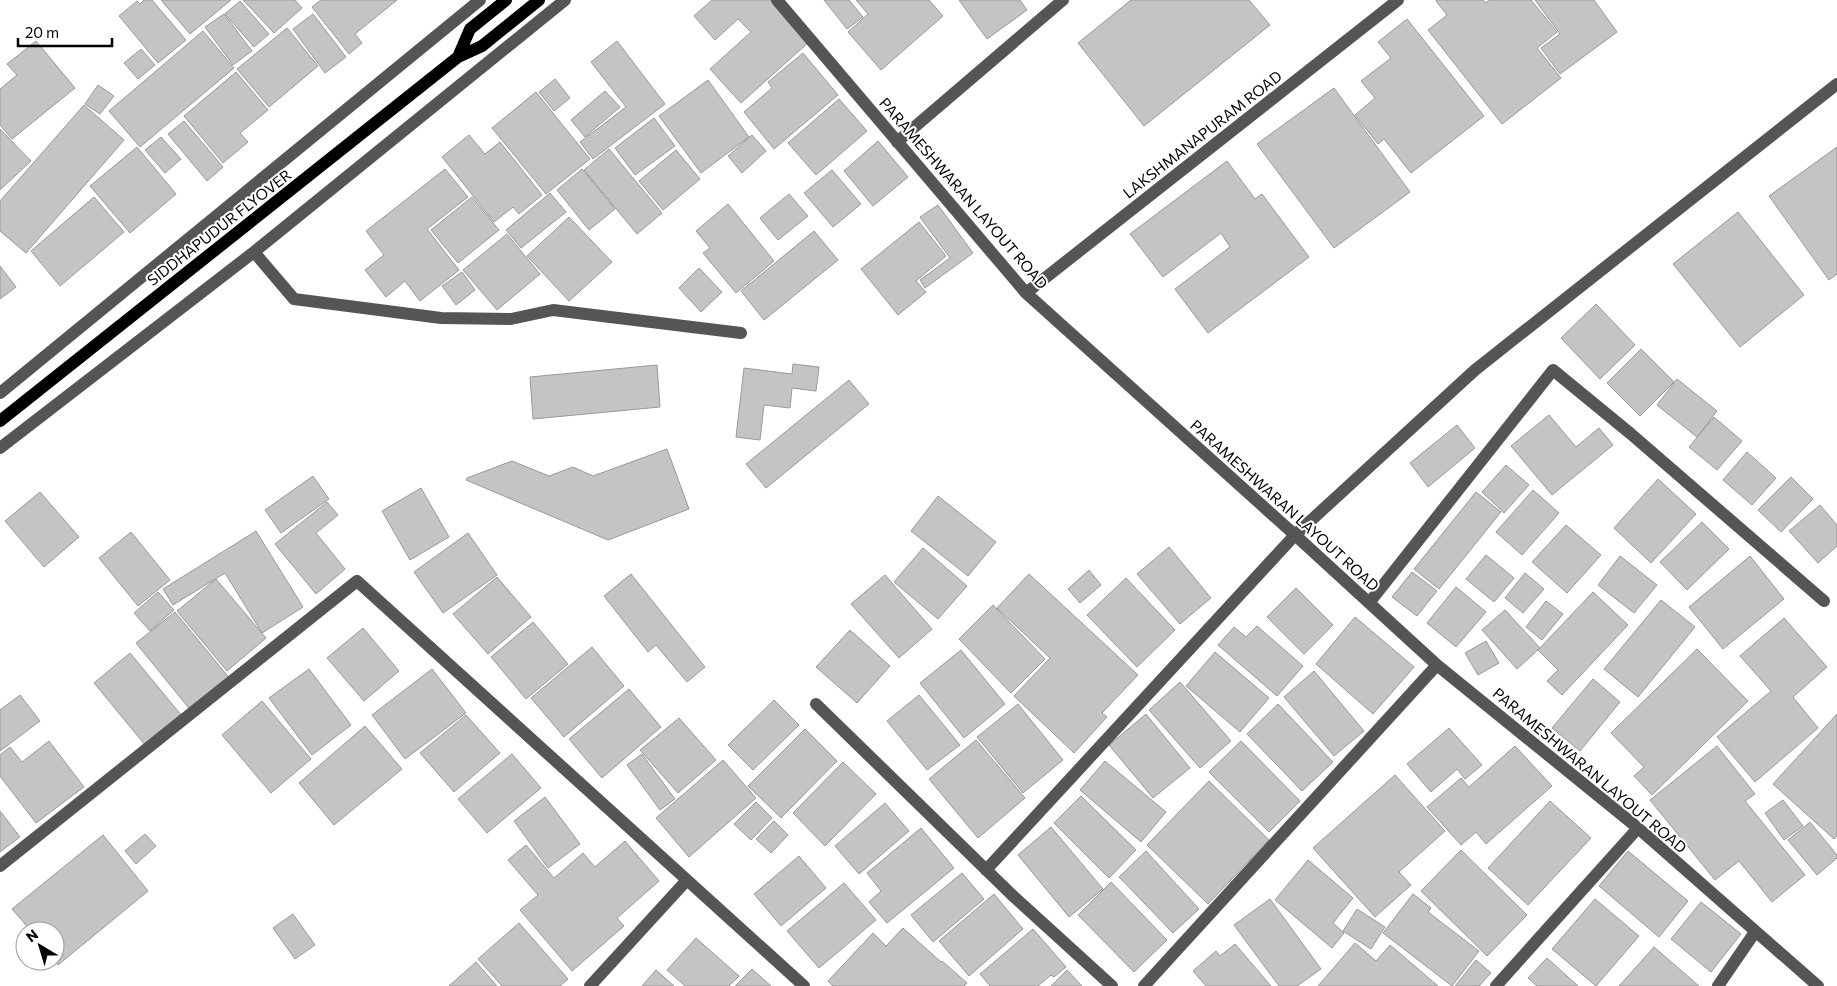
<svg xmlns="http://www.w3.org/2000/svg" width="1837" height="986" viewBox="0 0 1837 986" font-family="Commissioner,sans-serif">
<rect width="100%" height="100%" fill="#fff"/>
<path fill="#c4c4c4" stroke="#999" d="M144,0H152L186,40L158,63L119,16L137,1L140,4Z
M161,0H231L190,34Z
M243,0H295L302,8L274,33Z
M321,0H397L355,34L362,43L349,54L312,7Z
M712,0H771L809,42L741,103L710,69L751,32L738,19L715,40L694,16Z
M824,0H849L863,17L847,29Z
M856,0H929L943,16L881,70L848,32L868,14Z
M959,0H1020L1027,10L987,39Z
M1131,0H1249L1270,25L1144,126L1078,43Z
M1437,0H1483L1485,3L1490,0H1531L1557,32L1537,48L1561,78L1502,124L1428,30L1447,15L1436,1Z
M1535,0H1594L1617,32L1560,74L1541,48L1560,34Z
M240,1L269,34L254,47L225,14Z
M224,14L252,51L233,65L205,27Z
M313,14L346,57L325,73L293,29Z
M1407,19L1484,116L1411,173L1384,139L1378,144L1355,115L1375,98L1361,81L1391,58L1378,42Z
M287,28L318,66L269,107L237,69Z
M203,31L234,68L140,147L109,111Z
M36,41L75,88L12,139L0,125V89L17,75L7,64Z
M617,41L665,104L593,159L580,142L626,107L591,62Z
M141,49L155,65L138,79L124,63Z
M803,53L838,95L774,149L744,112L772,88L768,82Z
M236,72L268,110L240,133L248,142L223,163L184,116Z
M555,79L570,98L554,111L539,92Z
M708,80L749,137L701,173L659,116Z
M98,85L114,96L100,114L85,104Z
M1334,88L1410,192L1334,248L1257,144Z
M605,91L620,107L585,137L571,120Z
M536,92L590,159L546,194L492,128Z
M839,99L867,131L816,175L788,143Z
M84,105L124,140L26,253L0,231V201Z
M654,118L675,146L635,175L615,148Z
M184,121L223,167L207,181L168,134Z
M0,129L31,161L0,190Z
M469,135L485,154L500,142L542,195L519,214L513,207L494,222L442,157Z
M752,135L766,151L742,173L728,156Z
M161,137L181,159L165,173L145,150Z
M878,141L908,177L873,206L844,171Z
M137,147L176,194L130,233L90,186Z
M1837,147V274L1829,280L1769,196Z
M609,149L662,213L637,234L584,170Z
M676,150L700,179L663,210L639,181Z
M1227,161L1255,199L1262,194L1309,257L1208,333L1175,289L1230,247L1221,233L1163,277L1130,234Z
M445,169L468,197L427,229L459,270L420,301L405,281L386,297L365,270L384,255L366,231Z
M582,169L615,209L589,230L557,190Z
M832,170L861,204L833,227L804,193Z
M550,193L566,212L521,248L506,230Z
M789,194L808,216L778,240L760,218Z
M94,197L124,232L60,286L31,251Z
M472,197L499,230L458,263L431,230Z
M728,204L774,261L736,293L703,253L710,248L696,231Z
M938,205L973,253L925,288L920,280L950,258L920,217Z
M1738,212L1804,295L1740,347L1673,264Z
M569,217L612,262L569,301L527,256Z
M919,222L946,256L916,281L926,292L898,315L861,269Z
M814,231L838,260L764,320L741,291Z
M507,234L540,274L497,310L463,270Z
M0,266L16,287L0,299Z
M699,268L722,292L701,312L679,288Z
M462,272L475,290L456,305L442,286Z
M1596,304L1635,345L1600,379L1561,338Z
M1641,349L1674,382L1640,416L1607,383Z
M793,364L819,367L816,391L792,388L790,408L764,405L760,440L736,437L744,368L792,374Z
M657,365L660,407L533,419L530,377Z
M1677,379L1717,411L1697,437L1657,405Z
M849,380L869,404L766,488L746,464Z
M1549,415L1576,447L1599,428L1613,445L1552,495L1511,446Z
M1714,417L1742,441L1717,470L1689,447Z
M1457,425L1475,448L1428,487L1410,463Z
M667,449L689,509L608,540L466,480L467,478L512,461L549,476L573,467L593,476Z
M1747,452L1776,478L1752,505L1723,480Z
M1506,465L1529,485L1504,513L1482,492Z
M313,476L329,499L281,533L265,510Z
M1791,477L1813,499L1781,532L1758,510Z
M1658,479L1696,514L1651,563L1614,528Z
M421,488L449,537L410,560L382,511Z
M1533,490L1559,513L1522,555L1496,532Z
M40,492L79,537L44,567L5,521Z
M1476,492L1501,512L1439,589L1414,569Z
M938,496L996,542L968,576L911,531Z
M327,502L338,515L316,533L345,569L316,594L275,544Z
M1820,505L1837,525V546L1818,563L1789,531Z
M1702,522L1729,549L1687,590L1660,562Z
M1566,525L1601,555L1567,593L1532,562Z
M256,531L303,607L262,633L225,573L173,605L163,589Z
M131,532L170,580L138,606L99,558Z
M468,533L497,575L443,613L414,572Z
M1169,547L1211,598L1180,624L1137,574Z
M923,548L967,586L938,619L894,582Z
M1486,555L1514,578L1494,602L1466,579Z
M1620,556L1657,585L1634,613L1598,585Z
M1750,556L1784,599L1723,649L1689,607Z
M1089,570L1101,585L1080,603L1068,589Z
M1412,572L1437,591L1417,616L1392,597Z
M1525,573L1544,589L1523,613L1505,598Z
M631,574L705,667L687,682L656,645L648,652L604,596Z
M1029,574L1138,675L1102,713L1107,717L1074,753L1014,696L1050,658L997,608Z
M885,575L932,629L899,658L851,604Z
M497,577L531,617L488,654L453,614Z
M1126,578L1175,630L1137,667L1087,615Z
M216,579L266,638L227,671L177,611Z
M1456,587L1486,612L1456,647L1427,623Z
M1296,588L1333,625L1304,654L1267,617Z
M158,592L174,610L150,631L134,613Z
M1593,592L1628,625L1562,695L1547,681L1558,670L1538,650Z
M1661,600L1695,627L1638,697L1604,669Z
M1546,601L1563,614L1542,640L1526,627Z
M993,605L1045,659L1011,693L959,639Z
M1505,610L1540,648L1517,669L1482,630Z
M175,612L231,680L192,712L136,643Z
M1355,617L1414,667L1373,714L1316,664Z
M1784,618L1827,667L1793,697L1818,728L1755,782L1717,737L1771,691L1740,656Z
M533,622L568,664L526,699L491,657Z
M1257,626L1303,666L1277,696L1218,645L1234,627L1246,637Z
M363,628L399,671L364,701L327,658Z
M850,630L890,666L857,703L816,667Z
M1486,641L1499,663L1478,675L1465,653Z
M592,647L624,686L564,737L531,698Z
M1697,649L1748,701L1652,795L1634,776L1644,767L1611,733Z
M961,650L1005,704L964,738L920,683Z
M1215,652L1269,698L1240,732L1186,686Z
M130,653L182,716L146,746L94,683Z
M309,669L351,725L312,755L269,698Z
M432,669L466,713L405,759L372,715Z
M1314,671L1364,731L1334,756L1284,697Z
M1593,679L1620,702L1580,751L1552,728Z
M1180,682L1231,741L1200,768L1149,710Z
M629,689L661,727L602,778L569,739Z
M20,695L40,721L0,751V710Z
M919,695L960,745L927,770L887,721Z
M774,700L799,725L753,770L728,745Z
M262,701L311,759L271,793L222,735Z
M1018,704L1063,760L1023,793L977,737Z
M1278,704L1333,762L1302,791L1247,734Z
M1146,714L1190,768L1153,798L1109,745Z
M1837,714V836L1834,839L1773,784Z
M466,715L500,753L454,792L420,753Z
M679,718L716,760L678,793L640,750Z
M365,726L402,769L334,825L299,783Z
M1449,728L1482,765L1465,779L1457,769L1431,792L1407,764Z
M805,729L837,761L781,818L748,786Z
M976,740L1025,798L978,838L929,779Z
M49,741L84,787L36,823L0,776V755L10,747L22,762Z
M1241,741L1300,801L1269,832L1209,772Z
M1515,746L1552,786L1486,844L1476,832L1461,845L1427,807L1461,778L1469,787Z
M1717,746L1755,794L1745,801L1805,875L1772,902L1739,861L1715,880L1650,800Z
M512,754L541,788L487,833L458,799Z
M642,754L675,799L660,810L627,765Z
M723,760L756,798L689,857L656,818Z
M1105,761L1166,812L1141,842L1080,790Z
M843,762L876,794L825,846L793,813Z
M1395,775L1445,831L1399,872L1411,885L1375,917L1313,848Z
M1209,781L1269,840L1208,904L1147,845Z
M1081,796L1136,850L1109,878L1054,823Z
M545,797L580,844L548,868L514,821Z
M1783,800L1803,826L1784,840L1765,813Z
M1550,801L1591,838L1528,905L1488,868Z
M756,802L772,818L751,840L734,824Z
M885,803L909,831L859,874L835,846Z
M0,811L20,837L0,852Z
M774,821L788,835L771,853L756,839Z
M1810,822L1837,855V858L1817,875L1788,840Z
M1051,827L1103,889L1069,917L1018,855Z
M921,828L954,868L887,923L869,902L881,891L867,873Z
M145,834L156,846L136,864L125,851Z
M103,835L148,891L58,965L55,961V931H31L12,909Z
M625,841L659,881L617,918L624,926L572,971L520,910L538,895L508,860L526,845L554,878L583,853L595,867Z
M1461,850L1527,915L1487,956L1421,891Z
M1146,851L1199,909L1173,933L1119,877Z
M1628,851L1688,901L1659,937L1599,886Z
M799,856L826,888L781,926L754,894Z
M1308,860L1353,898L1333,923L1344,933L1332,948L1275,900Z
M962,873L984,899L933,942L911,915Z
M1111,882L1167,940L1134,972L1078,915Z
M844,883L876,920L819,968L787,931Z
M994,894L1023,929L969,976L939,941Z
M1413,894L1431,908L1428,912L1479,951L1452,986L1383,933Z
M1270,899L1321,969L1297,986H1279L1234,925Z
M1595,899L1639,936L1596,986L1552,949Z
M1701,902L1741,934L1711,972L1671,939Z
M1357,909L1385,927L1371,949L1343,931Z
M293,914L315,945L295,959L273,928Z
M519,923L568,979L560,986H502L478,959Z
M903,928L941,962L942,961L967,983L964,986H833L828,981L873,933L886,946Z
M1033,929L1066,967L1054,977L1051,975L1038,986H990L980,974Z
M696,938L739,976L729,986H685L667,970Z
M1355,943L1376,961L1390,945L1438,986H1318Z
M1235,944L1271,986H1206L1193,971L1216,951L1220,956Z
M1654,947L1699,986H1619Z
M1547,958L1578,986H1537L1528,978Z
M1476,960L1491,973L1479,986H1455Z
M476,962L497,986H449Z
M752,969L771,986H735Z
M656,970L674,986H642Z
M1067,970L1082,986H1051Z"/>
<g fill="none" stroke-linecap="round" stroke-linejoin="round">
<path stroke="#555" stroke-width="12" d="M777,0L1026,293L1295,535L1437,665L1638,828L1818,986
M897,142L1063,0
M254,252L294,299L441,318L511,319L553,310L741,333
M1026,293L1398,0
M0,393L480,0
M0,448L254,252L565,0
M1369,603L1553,370L1631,434L1824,601
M816,704L1011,894L1112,986
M0,866L357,581L804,986
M986,870L1295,535L1475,370L1837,84
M590,986L687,880
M1144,986L1437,665
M1496,986L1638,828
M1718,986L1755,932"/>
<path stroke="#000" stroke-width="12" d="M458,57L470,29L506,0
M0,421L458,57L482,46L539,0"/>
</g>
<g text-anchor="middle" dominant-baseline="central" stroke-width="4" stroke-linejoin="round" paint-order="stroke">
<g font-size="15" fill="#000" stroke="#fff">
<text transform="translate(1202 134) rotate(-38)">LAKSHMANAPURAM ROAD</text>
<text transform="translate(964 193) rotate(49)">PARAMESHWARAN LAYOUT ROAD</text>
<text transform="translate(219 227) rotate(-38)">SIDDHAPUDUR FLYOVER</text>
<text transform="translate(1285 505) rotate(42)">PARAMESHWARAN LAYOUT ROAD</text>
<text transform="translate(1590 770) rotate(40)">PARAMESHWARAN LAYOUT ROAD</text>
</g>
</g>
<g transform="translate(40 946) rotate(322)"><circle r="24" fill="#ffffff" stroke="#999999"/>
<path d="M0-4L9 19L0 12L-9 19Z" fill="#000000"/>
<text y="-8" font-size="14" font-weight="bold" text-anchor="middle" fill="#000000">N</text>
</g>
<path d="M18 38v8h94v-8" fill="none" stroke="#000000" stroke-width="2.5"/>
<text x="25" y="38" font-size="15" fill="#000000" stroke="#ffffff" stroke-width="4" paint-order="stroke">20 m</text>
</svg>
